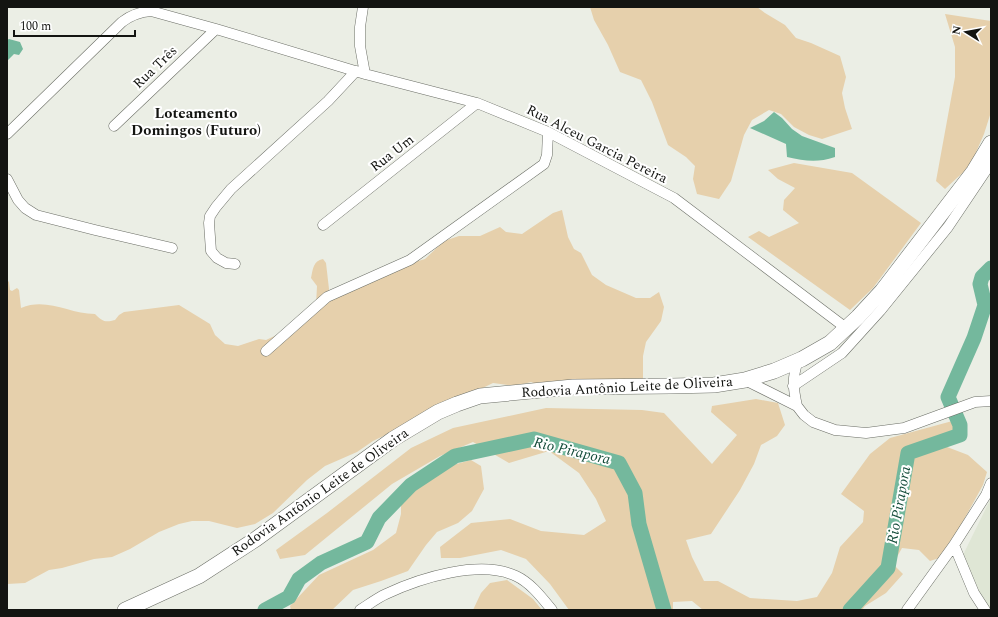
<svg xmlns="http://www.w3.org/2000/svg" width="998" height="617" viewBox="0 0 998 617" font-family="Spectral,serif">
<rect width="100%" height="100%" fill="#ebeee5"/>
<path fill="#dfe6d5" d="M991,498V610H990L986,606L963,555Z"/>
<path fill="#e6d0ac" d="M590,7H757L765,13L785,25L796,38L811,43L840,56L846,77L842,93L845,108L852,129L822,139L809,135L794,127L781,114L769,110L752,120L744,135L731,181L719,199L697,194L693,179L695,166L686,157L668,145L652,102L641,80L620,72L608,45L594,20Z
M945,14L991,21V112L984,134L970,166L945,189L936,181L955,77V47Z
M794,163L852,173L921,223L873,288L850,310L748,237L759,231L769,237L799,223L783,210L784,200L795,188L778,179L768,170Z
M562,210L568,237L574,249L581,253L592,275L606,285L636,298H650L659,292L664,307L661,321L646,342L643,356V381L548,388L531,382L515,386L493,383L373,441L357,452L325,466L307,480L273,513L255,524L237,528L209,521H192L179,524L159,532L130,549L112,557L94,559L62,568L49,570L25,583L7,584V280L9,282L10,290L12,291L17,288L19,290L21,308C47,297 69,314 95,314C102,321 105,323 115,320L119,315L124,312L179,305L210,324L215,335L225,344L238,346L259,339L266,340L281,333L300,314L313,313L316,305L317,286L311,278C313,269 313,261 323,259L326,263L329,289L327,298L391,269L425,259L444,241L459,236H480L500,227L506,232L522,234L553,213Z
M756,399L778,403L785,425L777,436L761,445L754,464L740,490L711,534L686,540L692,557L704,581H718L750,598L797,601L817,597L832,573L840,547L863,522L864,511L841,494L870,454L890,438L956,420L947,447L968,455L987,472L983,485L961,525L939,558L930,561L919,550L902,548L893,564L903,574L886,593L865,606L862,610H703L692,601L673,602V610H569L550,584L526,559L501,550L460,558H441L440,547L471,523L510,519L541,531L584,535L606,521L596,499L579,473L549,451L509,463L473,442L440,456L392,484L305,555L280,559L276,550L327,513L411,448L453,428L546,408L642,410L664,413L712,464L737,435L711,412L712,406Z
M471,460L481,466L484,489L472,511L458,523L437,532L426,545L408,571L381,581L353,590L332,610H291L290,606L319,575L373,550L396,533L401,514V500L449,466Z
M507,580L533,599L542,610H473L481,593L490,583Z"/>
<path fill="#74b89d" d="M9,39L20,42L23,49L19,55L14,54L7,61V40Z
M774,112L782,118L792,129L802,136L835,148V157C817,163 805,161 787,157L786,144L750,128L764,121Z"/>
<g fill="none" stroke-linecap="round" stroke-linejoin="round">
<path stroke="#74b89d" stroke-width="15" d="M265,610L289,597L299,579L321,563L367,542L379,518L411,485L455,456L534,439L619,463L635,493L639,524L664,610
M850,610L888,568L908,453L960,435V425L948,397L974,338L985,305L980,284L982,277L991,268"/>
<g stroke="#6b6e66" stroke-width="11">
<path id="street" d="M363,7L360,27V46L365,74L477,103L548,132L674,198L846,328
M114,126L216,29
M7,134L122,22C131,15 139,12 151,11L216,29L365,74
M7,179L18,200L25,208L36,215L95,230L172,248
M323,225L477,103
M235,264L226,263L217,258L211,251L209,223L210,216L216,207L231,189L328,101L356,71
M266,351L327,297L410,260L544,164L547,155L548,132
M745,380L797,406L804,415L813,422L835,430L866,433L904,428L975,402L991,401
M793,386L842,353L880,311L948,227L991,163
M797,406C793,388 792,378 798,360
M954,545L974,593L985,610
M360,610C368,605 377,598 386,594C420,578 480,559 516,576C531,583 542,598 552,610
M907,610L954,545L986,495L991,483"/>
</g>
<g stroke="#6b6e66" stroke-width="16">
<path id="primary" d="M125,610L199,576L256,539L393,439L438,412L457,404L480,396L573,387L671,386L714,385L745,380L774,371L802,359L830,343L858,317L882,291L974,171L991,143"/>
</g>
<use href="#street" stroke="#fff" stroke-width="10"/>
<use href="#primary" stroke="#fff" stroke-width="15"/>
</g>
<g text-anchor="middle" dominant-baseline="central" stroke-width="4" stroke-linejoin="round" paint-order="stroke">
<g font-size="14" fill="#131411" stroke="#fff">
<text transform="translate(155 67) rotate(-44)">Rua Três</text>
<text transform="translate(597 144) rotate(27)">Rua Alceu Garcia Pereira</text>
<text transform="translate(392 153) rotate(-38)">Rua Um</text>
<text transform="translate(627 387) rotate(-3)">Rodovia Antônio Leite de Oliveira</text>
<text transform="translate(320 492) rotate(-35)">Rodovia Antônio Leite de Oliveira</text>
</g>
<g font-size="15" font-weight="bold" fill="#131411" stroke="#fff">
<text x="196" y="113">Loteamento<tspan x="196" dy="17">Domingos (Futuro)</tspan></text>
</g>
<g font-size="15" font-style="italic" fill="#144c3a" stroke="#fff">
<text transform="translate(572 451) rotate(13)">Rio Pirapora</text>
<text transform="translate(899 505) rotate(-80)">Rio Pirapora</text>
</g>
</g>
<rect width="998" height="617" fill="none" stroke="#131411" stroke-width="16"/>
<g transform="translate(966 32) rotate(281)" stroke="#ffffff" stroke-width="3" paint-order="stroke">
<path d="M0-3L7 15L0 10L-7 15Z" fill="#131411"/>
<text y="-6" font-size="11" font-weight="bold" text-anchor="middle" fill="#131411">N</text>
</g>
<path d="M14 30v6h121v-6" fill="none" stroke="#131411" stroke-width="2"/>
<text x="20" y="30" font-size="12" fill="#131411" stroke="#ffffff" stroke-width="3" paint-order="stroke">100 m</text>
</svg>
